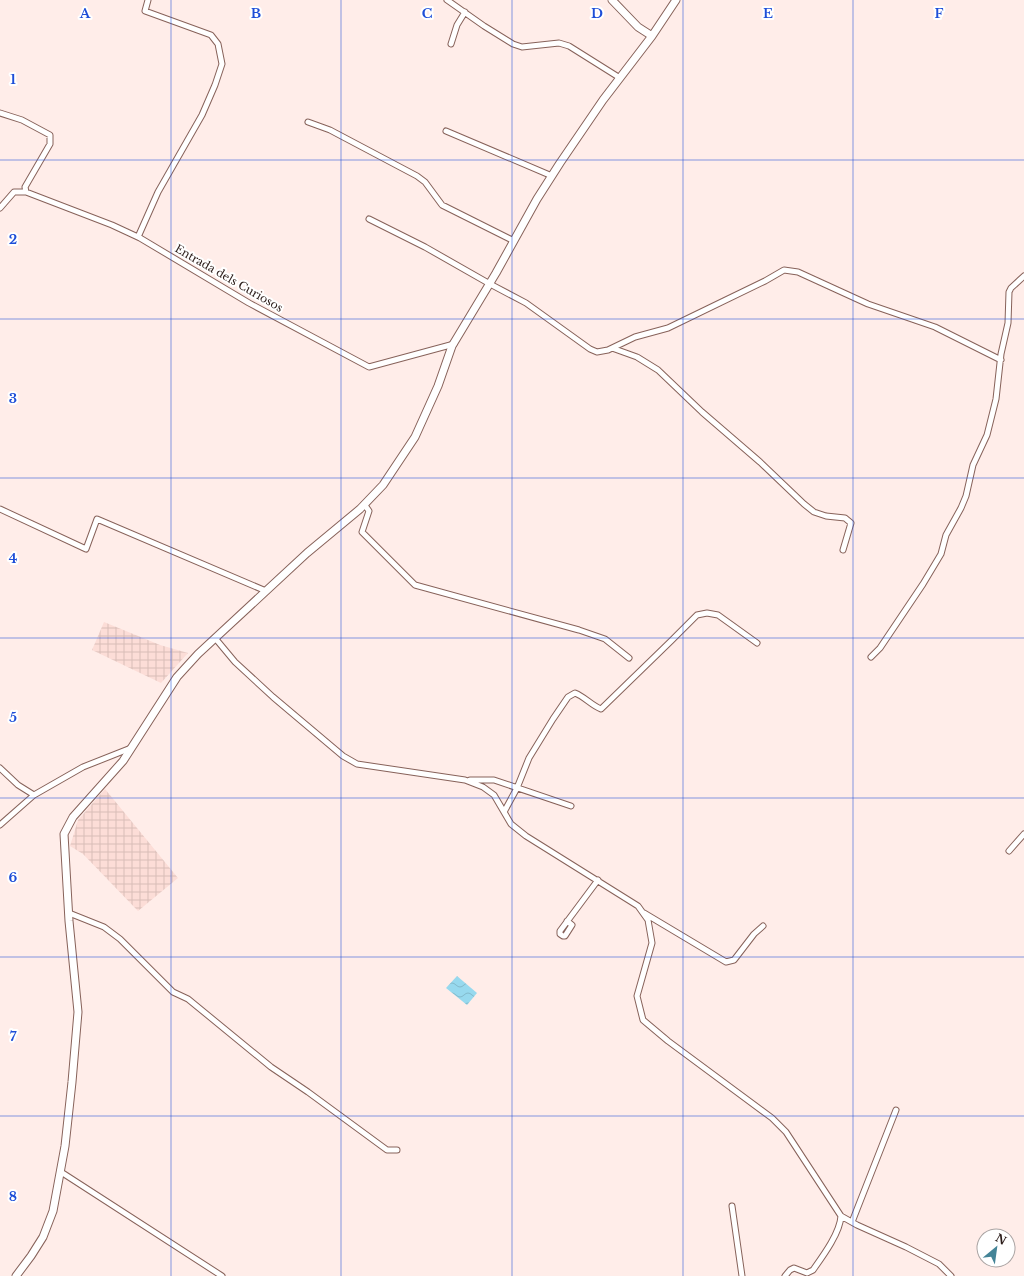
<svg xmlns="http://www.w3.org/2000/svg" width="1024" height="1276" viewBox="0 0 1024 1276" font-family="'Libre Baskerville',serif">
<defs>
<pattern id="industrial-grid" width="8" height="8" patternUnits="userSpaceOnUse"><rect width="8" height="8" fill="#fcddd7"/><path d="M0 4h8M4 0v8" fill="none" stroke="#d8bdb8"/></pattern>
<pattern id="water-waves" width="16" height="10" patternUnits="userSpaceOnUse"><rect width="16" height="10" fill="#97d9ee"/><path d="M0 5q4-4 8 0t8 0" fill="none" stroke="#82bacc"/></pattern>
</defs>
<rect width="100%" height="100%" fill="#ffede9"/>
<path fill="url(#industrial-grid)" d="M104,622L160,645L188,653L161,683L92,650Z
M105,789L178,878L138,911L83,854L70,846L78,820Z"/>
<path fill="url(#water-waves)" d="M457,976L477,993L467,1005L446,988Z"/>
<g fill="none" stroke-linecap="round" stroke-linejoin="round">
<g stroke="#87625a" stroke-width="7">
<path id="street" d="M447,0L484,26L513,44L522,47L559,43L569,46L620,78
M451,44L457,25L465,12
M0,113L22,120L50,135V144L25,187L26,192
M308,122L330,130L417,176L425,182L442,205L514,241
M446,131L552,176
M0,208L14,192H26L112,225L140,238L249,303L369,367L454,344
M369,219L425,247L490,284L526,303L590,349L597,352L608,350L635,337L668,328L765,281L784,270L798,272L868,304L935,327L1001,360
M138,237L158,192L202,115L215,85L222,64L218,44L211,35L145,11L148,0
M612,348L637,357L658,370L702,412L760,462L804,504L814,512L826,516L845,518L851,523L843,550
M364,504L369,511L362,532L415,585L579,630L605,639L629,658
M0,509L86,549L97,519L266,591
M215,638L235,662L273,697L343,756L357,764L465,780L483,787L494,795L511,824L526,836L638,906L648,920L652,943L637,996L643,1020L668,1041L772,1118L786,1132L841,1216L857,1225L906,1247L939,1264L951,1276
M871,657L880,648L923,584L941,554L946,535L961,508L966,496L973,465L987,435L996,399L1001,354L1008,323L1009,292L1011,288L1024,276
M0,768L18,785L34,795
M470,780H494L571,806
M504,812L517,788L529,758L553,719L568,697L575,693C585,697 591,705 601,709L671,641L697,615L707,613L718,615L757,643
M0,825L34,795L83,767L131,748
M1009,851L1024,834
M69,913L104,927L120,939L173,992L188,999L271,1067L308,1092L387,1150H397
M644,913L726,962L734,960L754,934L763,926
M567,921L572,925L565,936H563L560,934V931L598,880
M61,1172L222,1276
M732,1206L742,1276
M852,1222L896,1110
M785,1276L790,1270L794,1268L807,1273L813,1270C823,1256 840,1233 841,1216"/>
</g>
<g stroke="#87625a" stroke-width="9">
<path id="secondary" d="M612,0L638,27L652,36
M16,1276L31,1256L43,1237L53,1211L65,1146L72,1082L78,1012L69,921L64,834L73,817L123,761L177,677L198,654L307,553L360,509L383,485L415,437L438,386L452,346L496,273L537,199L560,163L603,100L652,36L676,0"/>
</g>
<use href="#street" stroke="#fff" stroke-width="5"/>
<use href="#secondary" stroke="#fff" stroke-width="7"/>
</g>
<path fill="none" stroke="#1d4ed8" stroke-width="1" stroke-opacity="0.55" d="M171,0V1276M341,0V1276M512,0V1276M683,0V1276M853,0V1276M0,160H1024M0,319H1024M0,478H1024M0,638H1024M0,798H1024M0,957H1024M0,1116H1024"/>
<g text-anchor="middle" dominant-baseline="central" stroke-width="4" stroke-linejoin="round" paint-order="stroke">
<g font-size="11" fill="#2b1c19" stroke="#fff">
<text transform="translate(229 278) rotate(30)">Entrada dels Curiosos</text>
</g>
</g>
<g font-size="13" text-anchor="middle" font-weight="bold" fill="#1d4ed8" stroke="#fff" stroke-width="4" stroke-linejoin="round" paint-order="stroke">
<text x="85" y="18">A</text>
<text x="256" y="18">B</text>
<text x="427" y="18">C</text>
<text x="597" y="18">D</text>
<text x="768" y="18">E</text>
<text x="939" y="18">F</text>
<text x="13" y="84">1</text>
<text x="13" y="244">2</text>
<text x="13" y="403">3</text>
<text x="13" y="563">4</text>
<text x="13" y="722">5</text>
<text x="13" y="882">6</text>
<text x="13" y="1041">7</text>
<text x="13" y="1201">8</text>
</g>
<g transform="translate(996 1248) rotate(29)"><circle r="19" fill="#ffffff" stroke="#aaa4a3"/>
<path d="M0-3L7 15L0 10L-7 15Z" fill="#448497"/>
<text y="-6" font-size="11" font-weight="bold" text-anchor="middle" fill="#2b1c19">N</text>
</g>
</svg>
